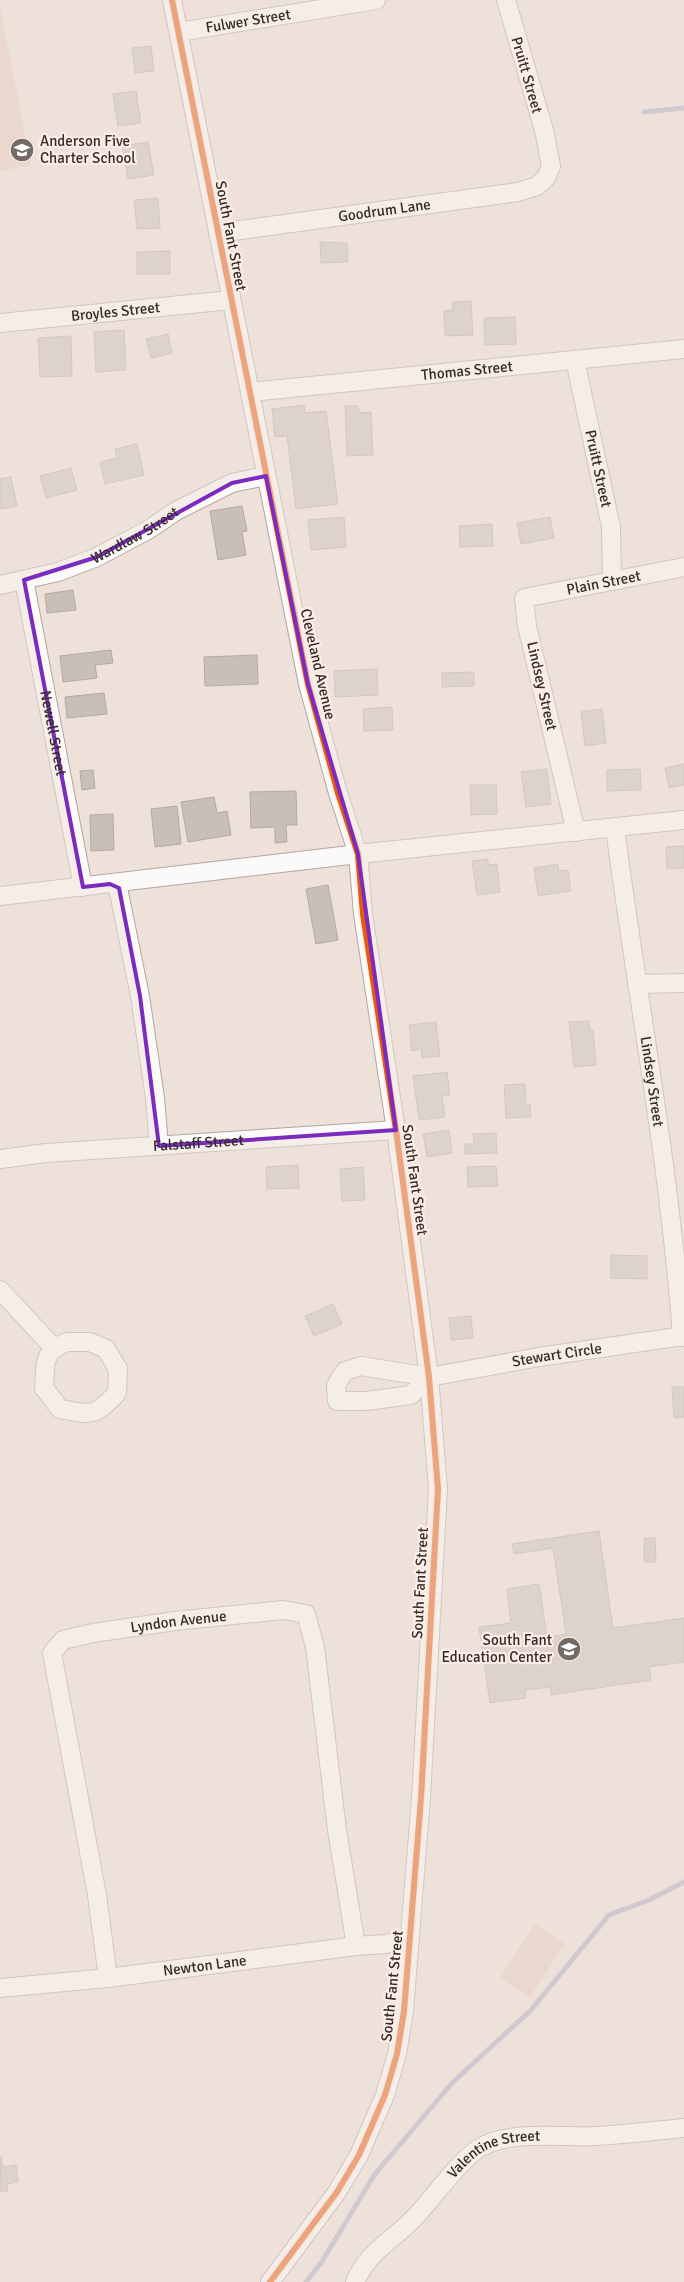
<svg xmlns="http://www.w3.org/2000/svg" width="684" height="2282" viewBox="0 0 684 2282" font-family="Signika,sans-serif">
<rect width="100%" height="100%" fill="#ede1da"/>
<path fill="#e6cbbc" d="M0,8L31,165L0,171Z
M535,1924L565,1944L530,1997L500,1978Z"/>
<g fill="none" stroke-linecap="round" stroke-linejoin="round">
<path stroke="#afaac4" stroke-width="5" d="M644,112L684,108
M306,2282L321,2263L375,2174L452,2083L531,2010L609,1915L649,1900L684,1882"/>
</g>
<path fill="#c9bfba" stroke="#b3aaa5" d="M151,46L154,71L135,73L132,48Z
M136,91L141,123L118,126L113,94Z
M148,142L154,175L128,179L122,146Z
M158,198L160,228L137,229L134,200Z
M320,242L347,243L348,262L321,263Z
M170,251V274H137V252Z
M471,301L473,335L445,336L444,311L453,310L452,302Z
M515,317L516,344L485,345L484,318Z
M124,330L126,370L96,372L94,332Z
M168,334L172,353L151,358L146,339Z
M71,336L72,376L40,377L38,338Z
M304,405L305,413L326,411L338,504L296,509L287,436L275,437L272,409Z
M345,406H358L359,413L371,412L373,455L347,456Z
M137,444L144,475L105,484L100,462L117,458L115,449Z
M71,468L77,490L46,498L40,476Z
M11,477L17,506L0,509V479Z
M242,506L247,531L242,532L246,555L218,560L210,511Z
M344,517L346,547L311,550L308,520Z
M550,517L554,538L521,544L517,523Z
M492,524L493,546L460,547L459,526Z
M73,590L76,610L47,613L45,594Z
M111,650L113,663L95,665L97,678L63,682L60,656Z
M257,655L258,684L205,686L204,657Z
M377,669L378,695L335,697L334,671Z
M474,672V686L442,687V673Z
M104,693L107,714L67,718L65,697Z
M392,707L393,730L364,731L363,709Z
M602,709L606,743L585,746L581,712Z
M684,764V785L669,788L665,768Z
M547,769L551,804L526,807L521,772Z
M640,769L641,790L607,791V770Z
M93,770L95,788L82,790L80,771Z
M470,785H496L497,814L471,815Z
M296,791L297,825H286L287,842L275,843V827L251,828L250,792Z
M214,797L217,813L227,811L231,835L188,842L181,802Z
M177,806L181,844L155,847L151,809Z
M113,814L114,850L91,851L90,815Z
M684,846V868L667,869L666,847Z
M488,859V865L497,864L500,892L477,895L472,861Z
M558,864L559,871L568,870L571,891L538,896L534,868Z
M328,885L338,940L316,944L306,889Z
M589,1021L590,1030H593L596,1065L574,1067L569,1022Z
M436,1022L440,1056L422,1058L421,1049L412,1051L409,1025Z
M447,1072L450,1095L442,1096L445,1117L419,1120L413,1076Z
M525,1084L526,1105H530L531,1117L506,1118L504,1085Z
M449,1130L452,1153L427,1157L423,1134Z
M496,1133L497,1153L465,1154V1144H474L473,1134Z
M298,1165L299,1188L267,1189L266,1167Z
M496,1166L498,1186L468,1187L467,1167Z
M363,1167L365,1200L342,1201L340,1169Z
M611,1255L647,1256V1279L611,1278Z
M333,1304L342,1324L314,1336L305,1316Z
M471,1316L473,1338L451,1340L449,1318Z
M672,1387H684V1417L674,1418Z
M599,1531L613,1628L684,1618V1662L649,1667L651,1680L551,1695L550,1687L525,1690L526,1698L490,1703L479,1627L511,1623L507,1589L539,1584L547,1637L566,1634L553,1548L514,1554L512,1544Z
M644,1538H655L656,1562H644Z
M1,2156L3,2167L16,2165L18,2182L7,2184L8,2191L0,2192Z"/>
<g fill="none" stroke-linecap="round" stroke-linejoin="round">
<g stroke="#b0a7a1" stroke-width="20">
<g id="minor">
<path d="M172,0L308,684L338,793L358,854L363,914L396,1130L429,1377L438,1489L421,1798L404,2011L397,2054L385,2095L359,2155L337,2192L270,2282"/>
<path id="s1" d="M179,32L376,0"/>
<path id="s2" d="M218,233L518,192L537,186L546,178L551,166L544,130L506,0"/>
<path id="s3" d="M0,323L231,300"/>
<path id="s4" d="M575,360L611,527L612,580"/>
<path id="s5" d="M250,392L684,349"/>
<path id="s6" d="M24,580L83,887"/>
<path id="s7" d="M0,585L58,572L97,557L148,530L176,511L232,483L266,476"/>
<path id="s8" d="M615,828C637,998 670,1166 682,1337"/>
<path id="s9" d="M576,832L527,626L524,598L684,567"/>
<path d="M117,883L140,996L155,1098L159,1146"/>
<path d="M0,896L358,854L684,820"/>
<path d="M637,984L684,983"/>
<path id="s10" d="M0,1159L46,1153L396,1130"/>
<path d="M0,1290L53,1347"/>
<path d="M67,1342H90L106,1349L118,1369L117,1393C94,1417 92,1415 60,1409L44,1388C46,1364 41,1352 67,1342Z"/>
<path id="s11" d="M429,1377L411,1395L366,1401H337L336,1385L345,1371L361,1366L429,1377L539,1357L684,1336"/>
<path id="s12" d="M108,1978L97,1895L52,1653L63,1640L93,1633L175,1621L283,1610L306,1614L315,1647L337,1830L356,1946"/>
<path id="s13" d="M0,1988L108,1978L356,1946L386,1944L410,1939"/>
<path id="s14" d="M355,2282C369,2250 391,2242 413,2219C433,2199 456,2164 478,2149C508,2129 562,2138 597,2136C626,2134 655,2131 684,2128"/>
</g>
</g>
<use href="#minor" stroke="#fcfaf9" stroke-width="18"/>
<g stroke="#fceee7" stroke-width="9">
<path id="cycleway" d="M172,0L308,684L338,793L358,854L363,914L396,1130L429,1377L438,1489L421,1798L404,2011L397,2054L385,2095L359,2155L337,2192L270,2282"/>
</g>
<use href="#cycleway" stroke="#e8590c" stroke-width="6"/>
</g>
<path d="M0 0H684V2282H0ZM266,476L308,684L358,854L396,1130L159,1146L140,996L119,888L110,884L83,887L24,580L97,557L232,483Z" fill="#ede1da" fill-opacity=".55" fill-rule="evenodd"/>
<path fill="none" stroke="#7b2cbf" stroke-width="4" stroke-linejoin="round" d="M266,476L308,684L358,854L396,1130L159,1146L140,996L119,888L110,884L83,887L24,580L97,557L232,483Z"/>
<defs>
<g id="school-disc" transform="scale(1.25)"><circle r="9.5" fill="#746b65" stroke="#fceee7"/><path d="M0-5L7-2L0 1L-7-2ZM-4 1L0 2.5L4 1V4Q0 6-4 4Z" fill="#fff"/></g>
</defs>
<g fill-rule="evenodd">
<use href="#school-disc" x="22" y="150"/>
<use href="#school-disc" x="569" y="1649"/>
</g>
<g text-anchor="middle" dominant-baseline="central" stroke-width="4.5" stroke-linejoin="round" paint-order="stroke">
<g font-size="15" fill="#332b26" stroke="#fceee7">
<text stroke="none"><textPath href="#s1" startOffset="70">Fulwer Street</textPath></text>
<text transform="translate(527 75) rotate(74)">Pruitt Street</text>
<text stroke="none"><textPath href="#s2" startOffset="168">Goodrum Lane</textPath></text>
<text transform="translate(231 236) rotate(79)">South Fant Street</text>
<text stroke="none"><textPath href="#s3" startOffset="116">Broyles Street</textPath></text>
<text stroke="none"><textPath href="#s5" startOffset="218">Thomas Street</textPath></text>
<text stroke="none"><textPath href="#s4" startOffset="111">Pruitt Street</textPath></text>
<text stroke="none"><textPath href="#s7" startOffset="145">Wardlaw Street</textPath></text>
<text stroke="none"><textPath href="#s9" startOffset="321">Plain Street</textPath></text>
<text transform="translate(318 664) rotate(77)">Cleveland Avenue</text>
<text transform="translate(542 686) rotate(77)">Lindsey Street</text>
<text stroke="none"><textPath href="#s6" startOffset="156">Newell Street</textPath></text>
<text stroke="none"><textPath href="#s8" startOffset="256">Lindsey Street</textPath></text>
<text stroke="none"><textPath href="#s10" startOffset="199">Falstaff Street</textPath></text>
<text transform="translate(415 1180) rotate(82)">South Fant Street</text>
<text stroke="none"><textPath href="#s11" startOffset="348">Stewart Circle</textPath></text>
<text transform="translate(420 1583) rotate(-87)">South Fant Street</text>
<text stroke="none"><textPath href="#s12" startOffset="464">Lyndon Avenue</textPath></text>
<text stroke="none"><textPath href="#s13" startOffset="206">Newton Lane</textPath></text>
<text transform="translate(392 1986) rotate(-84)">South Fant Street</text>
<text stroke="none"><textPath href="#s14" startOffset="195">Valentine Street</textPath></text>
</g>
<g font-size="15" fill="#332b26" stroke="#fceee7" text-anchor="start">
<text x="40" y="141">Anderson Five<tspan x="40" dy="17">Charter School</tspan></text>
<text x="552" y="1640" text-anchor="end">South Fant<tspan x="552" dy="17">Education Center</tspan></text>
</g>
</g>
</svg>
